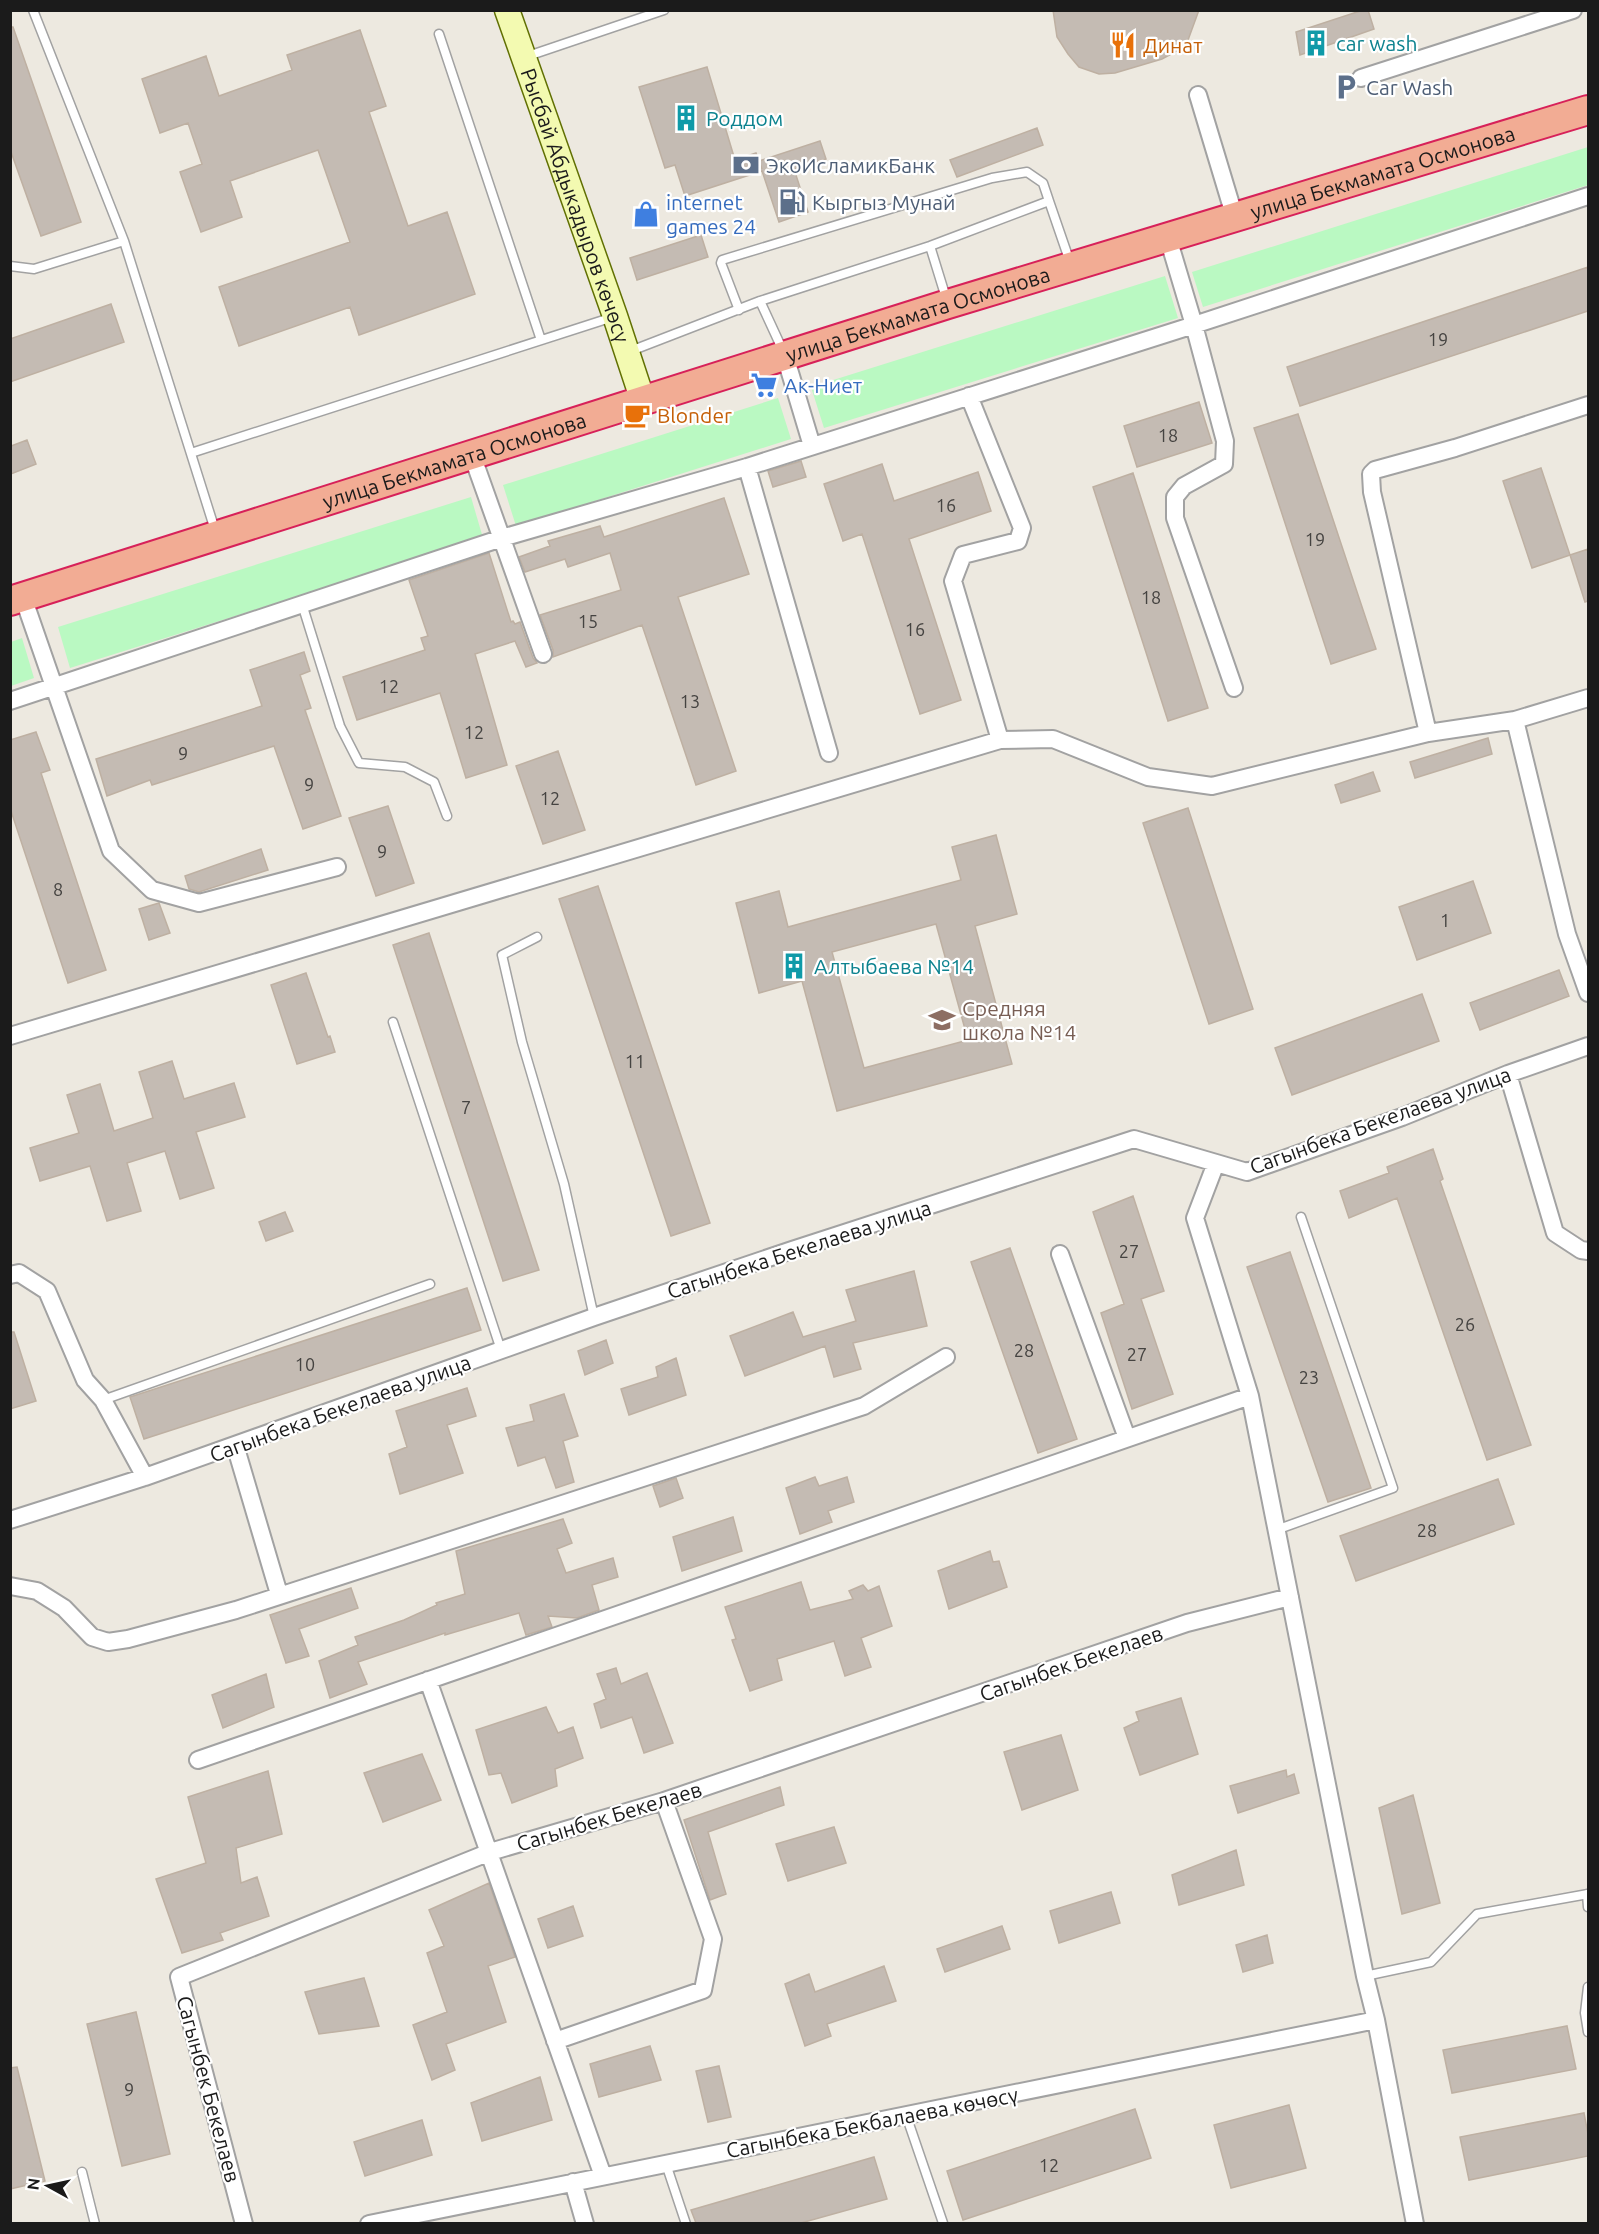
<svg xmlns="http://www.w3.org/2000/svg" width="1599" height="2234" viewBox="0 0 1599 2234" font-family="Ubuntu,sans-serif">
<rect width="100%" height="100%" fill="#ede9e0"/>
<path fill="#baf9c2" d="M1588,147V185L1203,307L1192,272Z
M1165,276L1178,318L824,428L811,387Z
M778,398L791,439L516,526L503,485Z
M471,497L483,538L70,668L58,627Z
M22,638L34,678L11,686V642Z"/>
<path fill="#c4bbb3" stroke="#beb0a2" stroke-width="1.5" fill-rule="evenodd" d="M1053,10H1199L1188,40L1177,51L1162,59L1115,73L1099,74L1079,67L1068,54L1057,37Z
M1363,10H1368L1374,29L1300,55L1296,32Z
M10,27H13L81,222L41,236L10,149Z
M360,30L386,106L369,112L408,226L447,212L475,294L359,335L350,307L239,346L219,287L350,242L318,150L230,181L242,217L201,232L180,172L202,164L188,123L160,133L142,79L206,56L219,96L292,70L287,55Z
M707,67L735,160L756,153L762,169L759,161L820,141L826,159L794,169L808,212L779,222L762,171L685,196L675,165L665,168L639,87Z
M1037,128L1043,145L957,177L950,160Z
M701,235L708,257L637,280L630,258Z
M1588,267V311L1300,406L1287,367Z
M111,304L124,342L10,382V339Z
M1199,402L1212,443L1137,467L1124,426Z
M1298,414L1376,649L1331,664L1254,428Z
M27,440L36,464L11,474V446Z
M801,461L806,477L773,487L768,471Z
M882,464L894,501L978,472L991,511L909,539L961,700L920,714L862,534L843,541L824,484Z
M1541,468L1570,555L1532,568L1503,481Z
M1133,473L1208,708L1168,721L1093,487Z
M724,498L749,574L678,597L736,771L696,785L642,625L553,657V650L540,615L621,590L610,553L568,567L565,559L525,572L519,557L550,546L548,541L600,526L604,537Z
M1588,549V601L1585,602L1570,555Z
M489,553L511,622L513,621L515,624L520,622L533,658L537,663L526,667L515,641L475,654L507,765L466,778L440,693L357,720L343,677L425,650L421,638L428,636L409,580Z
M304,652L310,671L300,675L311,708L305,710L341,816L303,829L274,746L152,785L150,780L107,796L96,759L262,706L250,670Z
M36,732L50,770L41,773L106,970L68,983L10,808V740Z
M1488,738L1492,754L1415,778L1410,762Z
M558,751L585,830L543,844L516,766Z
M1373,772L1380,791L1341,803L1335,785Z
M388,806L414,883L376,896L349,818Z
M1188,808L1253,1009L1209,1024L1143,823Z
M996,835L1017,914L975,926L1012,1064L837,1111L802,981L759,993L736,903L779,891L788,927L961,880L952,847ZM936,924L968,1040L864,1068L832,952Z
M261,849L268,870L199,892L189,889L185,876Z
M1473,881L1491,933L1417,960L1399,907Z
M598,886L710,1223L671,1236L559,899Z
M159,903L170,933L149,940L139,909Z
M429,933L539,1270L503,1281L393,945Z
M1559,970L1569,996L1480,1030L1470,1003Z
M306,973L328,1037L330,1036L335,1052L297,1064L271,985Z
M1422,994L1439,1041L1292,1095L1275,1048Z
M172,1061L184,1099L234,1083L245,1117L196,1132L214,1188L180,1199L165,1151L127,1163L141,1211L107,1221L90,1166L40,1181L30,1148L79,1133L67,1095L100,1084L114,1131L153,1118L139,1072Z
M1433,1149L1443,1179L1440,1181L1531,1445L1487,1460L1397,1198L1349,1218L1340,1191L1389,1173L1387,1167Z
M1133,1196L1164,1291L1141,1299L1173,1394L1132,1409L1101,1313L1124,1304L1093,1212Z
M285,1212L293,1231L266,1241L259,1222Z
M1010,1248L1077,1439L1038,1453L971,1262Z
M1290,1252L1371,1488L1328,1502L1247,1267Z
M914,1271L927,1326L853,1343L861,1369L834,1377L825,1346L745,1376L730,1336L793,1312L803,1337L856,1321L846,1290Z
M467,1288L481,1330L144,1439L130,1397Z
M10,1332H14L36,1401L10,1409Z
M606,1340L613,1363L585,1375L578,1351Z
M676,1358L686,1395L629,1415L621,1389L658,1377L656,1367Z
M467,1388L476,1416L447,1425L463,1473L400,1494L389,1454L407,1447L396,1411Z
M564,1394L578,1436L563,1441L574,1482L556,1488L545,1457L518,1466L506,1428L534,1421L530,1405Z
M815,1477L819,1486L847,1477L854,1502L828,1511L832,1522L800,1534L786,1488Z
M676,1478L683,1498L660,1507L653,1486Z
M1498,1479L1514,1524L1356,1581L1340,1536Z
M733,1517L742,1551L682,1571L673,1537Z
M563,1519L572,1543L557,1549L566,1573L613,1558L618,1577L592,1585L599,1610L577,1618L548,1616L552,1627L526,1635L519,1613L445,1635V1633L358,1662L367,1684L330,1698L319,1661L358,1645L355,1637L404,1620L437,1605L436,1603L465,1594L456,1551Z
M990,1551L993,1562L999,1561L1007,1587L949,1609L938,1571Z
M801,1582L810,1610L853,1599L849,1591L863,1585L868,1591L879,1586L892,1626L861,1638L871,1667L845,1676L834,1641L777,1659L782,1680L750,1691L732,1640L736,1639L725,1607Z
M351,1588L358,1608L299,1629L309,1656L286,1663L270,1615Z
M616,1668L621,1684L647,1673L673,1743L644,1753L632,1717L601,1728L594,1704L606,1699L597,1674Z
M266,1674L274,1707L223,1728L212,1695Z
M1181,1698L1198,1754L1140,1775L1124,1728L1139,1721L1136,1712Z
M546,1707L558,1733L573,1727L583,1758L555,1769L557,1786L512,1803L501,1773L489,1775L476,1730Z
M1061,1735L1078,1790L1022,1810L1004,1752Z
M422,1754L441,1800L383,1822L364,1773Z
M1286,1770L1287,1777L1294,1774L1299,1793L1238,1813L1230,1786Z
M268,1771L282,1834L236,1848L241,1883L257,1877L269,1916L220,1933L223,1940L182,1953L156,1879L206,1863L188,1797Z
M780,1787L784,1805L708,1832L726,1894L710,1900L684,1820Z
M1413,1795L1440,1903L1402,1914L1379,1808Z
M834,1827L846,1863L788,1881L776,1844Z
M1236,1850L1244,1885L1179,1905L1172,1875Z
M489,1883L515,1957L488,1966L506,2022L446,2044L455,2070L432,2080L413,2025L447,2012L427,1953L444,1946L429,1910Z
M1111,1892L1120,1923L1059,1943L1050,1911Z
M573,1906L583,1936L548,1948L538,1919Z
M1002,1926L1010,1949L945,1972L937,1949Z
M1267,1935L1273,1963L1243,1972L1236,1945Z
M884,1966L896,2001L827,2024L831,2036L805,2046L785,1984L809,1974L815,1992Z
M364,1978L379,2026L319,2034L305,1992Z
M136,2012L170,2154L122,2166L87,2024Z
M1567,2026L1576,2069L1452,2093L1443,2050Z
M650,2046L661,2080L599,2097L590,2064Z
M719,2066L731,2117L708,2122L696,2071Z
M17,2067L45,2181L10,2189V2068Z
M540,2077L552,2120L482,2141L471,2103Z
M1289,2105L1306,2168L1231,2188L1214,2125Z
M1135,2109L1151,2158L963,2220L947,2171Z
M1584,2113L1588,2134V2156L1469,2180L1460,2137Z
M422,2120L432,2155L365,2176L354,2142Z
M874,2157L887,2199L801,2223H696L691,2210Z"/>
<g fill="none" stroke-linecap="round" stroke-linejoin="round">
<g stroke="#a2a2a2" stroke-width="11">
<path id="service" d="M33,10L124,241L215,530
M439,34L541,340
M525,57L664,10
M930,246L947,301
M10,266L34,269L124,241
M760,301L784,353
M739,310L721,263L722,260L992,178L1027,172L1043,183L1049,201
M628,352L760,301L930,246L1049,201L1070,262
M191,453L613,317
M302,604L340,726L359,763L405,767L434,782L447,816
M537,937L502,955L522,1042L564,1184L594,1317
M393,1022L501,1350
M103,1400L430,1284
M1276,1530L1393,1488L1301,1217
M1587,1894L1588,1907
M1365,1976L1431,1962L1477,1914L1588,1894
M1588,1987L1585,2013L1588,2032
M906,2115L943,2223
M666,2164L686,2224
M82,2172L95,2224"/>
</g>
<g stroke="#a2a2a2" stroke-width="20">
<path id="minor" d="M1361,78L1573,10
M1198,95L1235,218
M1168,238L1194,325L1225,441L1224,464L1184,486L1175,497V518L1234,688
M785,356L812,446
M969,396L1022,528L1018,541L963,555L953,581L1000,740
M472,455L543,654
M747,467L829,753
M23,597L111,851L152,890L199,903L337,867
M10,701L502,538L747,467L1194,325L1588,196
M1515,720L1567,934L1588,993
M1428,733L1372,492L1371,474L1375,470L1455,448L1588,405
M10,1036L1000,740L1053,739L1148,777L1212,786L1428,733L1515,720L1588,698
M1508,1074L1555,1233L1581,1250L1588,1251
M1216,1163L1195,1218L1250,1396L1365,1976L1376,2020L1415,2224
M1060,1254L1127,1438
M10,1275L19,1273L47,1291L85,1380L103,1400L145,1477
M235,1445L279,1594
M10,1520L145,1477L594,1317L792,1250L1134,1139L1247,1172L1402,1117L1508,1074L1588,1046
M10,1586L37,1591L64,1608L92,1637L108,1642L128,1639L236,1610L864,1406L946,1357
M428,1680L603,2176
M198,1760L1250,1396
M555,2041L703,1990L713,1939L664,1801
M573,2182L585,2224
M244,2224L179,1977L490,1852L664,1801L1187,1623L1290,1597
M369,2224L1376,2020"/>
</g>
<g stroke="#617003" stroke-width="27">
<g id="secondary">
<path id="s1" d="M507,10L615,316L643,401"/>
</g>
</g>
<g stroke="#d72159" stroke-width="32">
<g id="trunk">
<path id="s2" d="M10,601L948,304L1588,110"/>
</g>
</g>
<use href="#service" stroke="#fff" stroke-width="8"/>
<use href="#minor" stroke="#fff" stroke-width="16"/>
<use href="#secondary" stroke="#f3fab1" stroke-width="24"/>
<use href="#trunk" stroke="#f2ac94" stroke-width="28"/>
</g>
<defs>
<g id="building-bare" transform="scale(2.07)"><path d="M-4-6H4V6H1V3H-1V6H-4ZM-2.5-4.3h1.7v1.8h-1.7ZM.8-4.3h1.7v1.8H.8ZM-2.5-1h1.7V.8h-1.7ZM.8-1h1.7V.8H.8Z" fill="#0f9aa8" stroke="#fff" stroke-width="2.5" paint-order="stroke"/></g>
<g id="restaurant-bare" transform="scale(2.07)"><path d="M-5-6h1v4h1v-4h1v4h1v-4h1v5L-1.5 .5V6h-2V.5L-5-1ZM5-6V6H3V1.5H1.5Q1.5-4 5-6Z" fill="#e8710a" stroke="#fff" stroke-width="2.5" paint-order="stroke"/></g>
<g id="parking-bare" transform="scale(2.07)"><path d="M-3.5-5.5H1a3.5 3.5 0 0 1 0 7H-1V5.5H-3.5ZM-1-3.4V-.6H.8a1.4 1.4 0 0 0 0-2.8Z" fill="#5c6f8a" stroke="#fff" stroke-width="2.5" paint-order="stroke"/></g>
<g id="bank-bare" transform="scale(2.07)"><path d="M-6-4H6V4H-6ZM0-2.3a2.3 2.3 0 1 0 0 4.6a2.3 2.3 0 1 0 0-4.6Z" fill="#5c6f8a" stroke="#fff" stroke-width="2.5" paint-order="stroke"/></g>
<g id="fuel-bare" transform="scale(2.07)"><path d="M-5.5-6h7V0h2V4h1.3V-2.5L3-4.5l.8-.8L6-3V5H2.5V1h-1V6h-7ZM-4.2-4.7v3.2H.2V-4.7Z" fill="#5c6f8a" stroke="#fff" stroke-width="2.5" paint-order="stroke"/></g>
<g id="shop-bare" transform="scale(2.07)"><path d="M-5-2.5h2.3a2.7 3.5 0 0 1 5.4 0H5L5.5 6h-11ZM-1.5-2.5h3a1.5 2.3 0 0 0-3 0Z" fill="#3f7fe0" stroke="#fff" stroke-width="2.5" paint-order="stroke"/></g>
<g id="supermarket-bare" transform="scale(2.07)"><path d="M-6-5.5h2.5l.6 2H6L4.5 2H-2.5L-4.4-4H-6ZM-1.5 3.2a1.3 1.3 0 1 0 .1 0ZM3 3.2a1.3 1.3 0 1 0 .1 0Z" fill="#3f7fe0" stroke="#fff" stroke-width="2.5" paint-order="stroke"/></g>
<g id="cafe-bare" transform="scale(2.07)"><path d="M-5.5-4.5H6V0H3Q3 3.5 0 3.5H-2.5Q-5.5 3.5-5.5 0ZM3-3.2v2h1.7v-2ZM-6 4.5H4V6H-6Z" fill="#e8710a" stroke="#fff" stroke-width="2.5" paint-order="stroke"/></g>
<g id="school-bare" transform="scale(2.07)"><path d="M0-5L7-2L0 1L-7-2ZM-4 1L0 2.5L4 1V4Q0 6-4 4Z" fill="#8d6e63" stroke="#fff" stroke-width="2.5" paint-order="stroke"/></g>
</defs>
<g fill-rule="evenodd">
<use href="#building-bare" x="1316" y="43"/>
<use href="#restaurant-bare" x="1123" y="45"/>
<use href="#parking-bare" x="1346" y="87"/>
<use href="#building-bare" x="686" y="118"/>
<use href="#bank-bare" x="746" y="165"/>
<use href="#fuel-bare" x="792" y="202"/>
<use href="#shop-bare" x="646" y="214"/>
<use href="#supermarket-bare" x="764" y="385"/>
<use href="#cafe-bare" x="637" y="415"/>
<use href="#building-bare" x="794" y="966"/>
<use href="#school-bare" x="942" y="1020"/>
</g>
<g text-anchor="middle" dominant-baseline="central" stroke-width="4.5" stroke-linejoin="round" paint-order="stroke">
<g font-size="18" fill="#454341">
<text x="1438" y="339">19</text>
<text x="1168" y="435">18</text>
<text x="946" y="505">16</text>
<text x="1315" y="539">19</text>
<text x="1151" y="597">18</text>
<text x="588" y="621">15</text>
<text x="915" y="629">16</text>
<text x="389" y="686">12</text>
<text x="690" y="701">13</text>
<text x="474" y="732">12</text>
<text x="183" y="753">9</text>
<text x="309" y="784">9</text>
<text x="550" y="798">12</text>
<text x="382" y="851">9</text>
<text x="58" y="889">8</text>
<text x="1445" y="920">1</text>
<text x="635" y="1061">11</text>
<text x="466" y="1107">7</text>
<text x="1129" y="1251">27</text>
<text x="1465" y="1324">26</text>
<text x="1024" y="1350">28</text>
<text x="1137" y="1354">27</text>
<text x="305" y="1364">10</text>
<text x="1309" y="1377">23</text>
<text x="1427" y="1530">28</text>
<text x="129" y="2089">9</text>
<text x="1049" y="2165">12</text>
</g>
<g font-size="21" fill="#0d838f" stroke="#fff" text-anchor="start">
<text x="1336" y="43">car wash</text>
<text x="706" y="118">Роддом</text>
<text x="814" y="966">Алтыбаева №14</text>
</g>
<g font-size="21" fill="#c56008" stroke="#fff" text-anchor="start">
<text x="1143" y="45">Динат</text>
<text x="657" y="415">Blonder</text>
</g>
<g font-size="21" fill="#4e5e75" stroke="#fff" text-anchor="start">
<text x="1366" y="87">Car Wash</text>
<text x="766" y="165">ЭкоИсламикБанк</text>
<text x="812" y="202">Кыргыз Мунай</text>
</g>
<g font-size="21" fill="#1b1b1b" stroke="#fff">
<text stroke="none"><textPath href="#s2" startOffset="1438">улица Бекмамата Осмонова</textPath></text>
<text stroke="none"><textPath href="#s1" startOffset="207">Рысбай Абдыкадыров көчөсү</textPath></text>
<text stroke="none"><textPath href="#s2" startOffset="952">улица Бекмамата Осмонова</textPath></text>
<text stroke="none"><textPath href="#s2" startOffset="466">улица Бекмамата Осмонова</textPath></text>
<text transform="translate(1380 1120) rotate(-20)">Сагынбека Бекелаева улица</text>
<text transform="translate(799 1249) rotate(-18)">Сагынбека Бекелаева улица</text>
<text transform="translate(340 1408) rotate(-20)">Сагынбека Бекелаева улица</text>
<text transform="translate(1071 1663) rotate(-19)">Сагынбек Бекелаев</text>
<text transform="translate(609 1816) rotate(-17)">Сагынбек Бекелаев</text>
<text transform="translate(209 2089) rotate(75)">Сагынбек Бекелаев</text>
<text transform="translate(872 2122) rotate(-11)">Сагынбека Бекбалаева көчөсү</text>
</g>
<g font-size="21" fill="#366cbe" stroke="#fff" text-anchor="start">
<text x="666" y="202">internet<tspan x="666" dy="24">games 24</tspan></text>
<text x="784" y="385">Ак-Ниет</text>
</g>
<g font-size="21" fill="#785e54" stroke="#fff" text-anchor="start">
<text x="962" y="1008">Средняя<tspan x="962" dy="24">школа №14</tspan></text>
</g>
</g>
<rect width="1599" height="2234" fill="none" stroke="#1b1b1b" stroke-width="24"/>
<g transform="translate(48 2186) rotate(278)" stroke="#ffffff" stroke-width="4.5" paint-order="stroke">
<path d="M0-4.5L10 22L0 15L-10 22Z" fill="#1b1b1b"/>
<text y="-9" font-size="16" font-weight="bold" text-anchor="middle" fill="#1b1b1b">N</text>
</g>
</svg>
